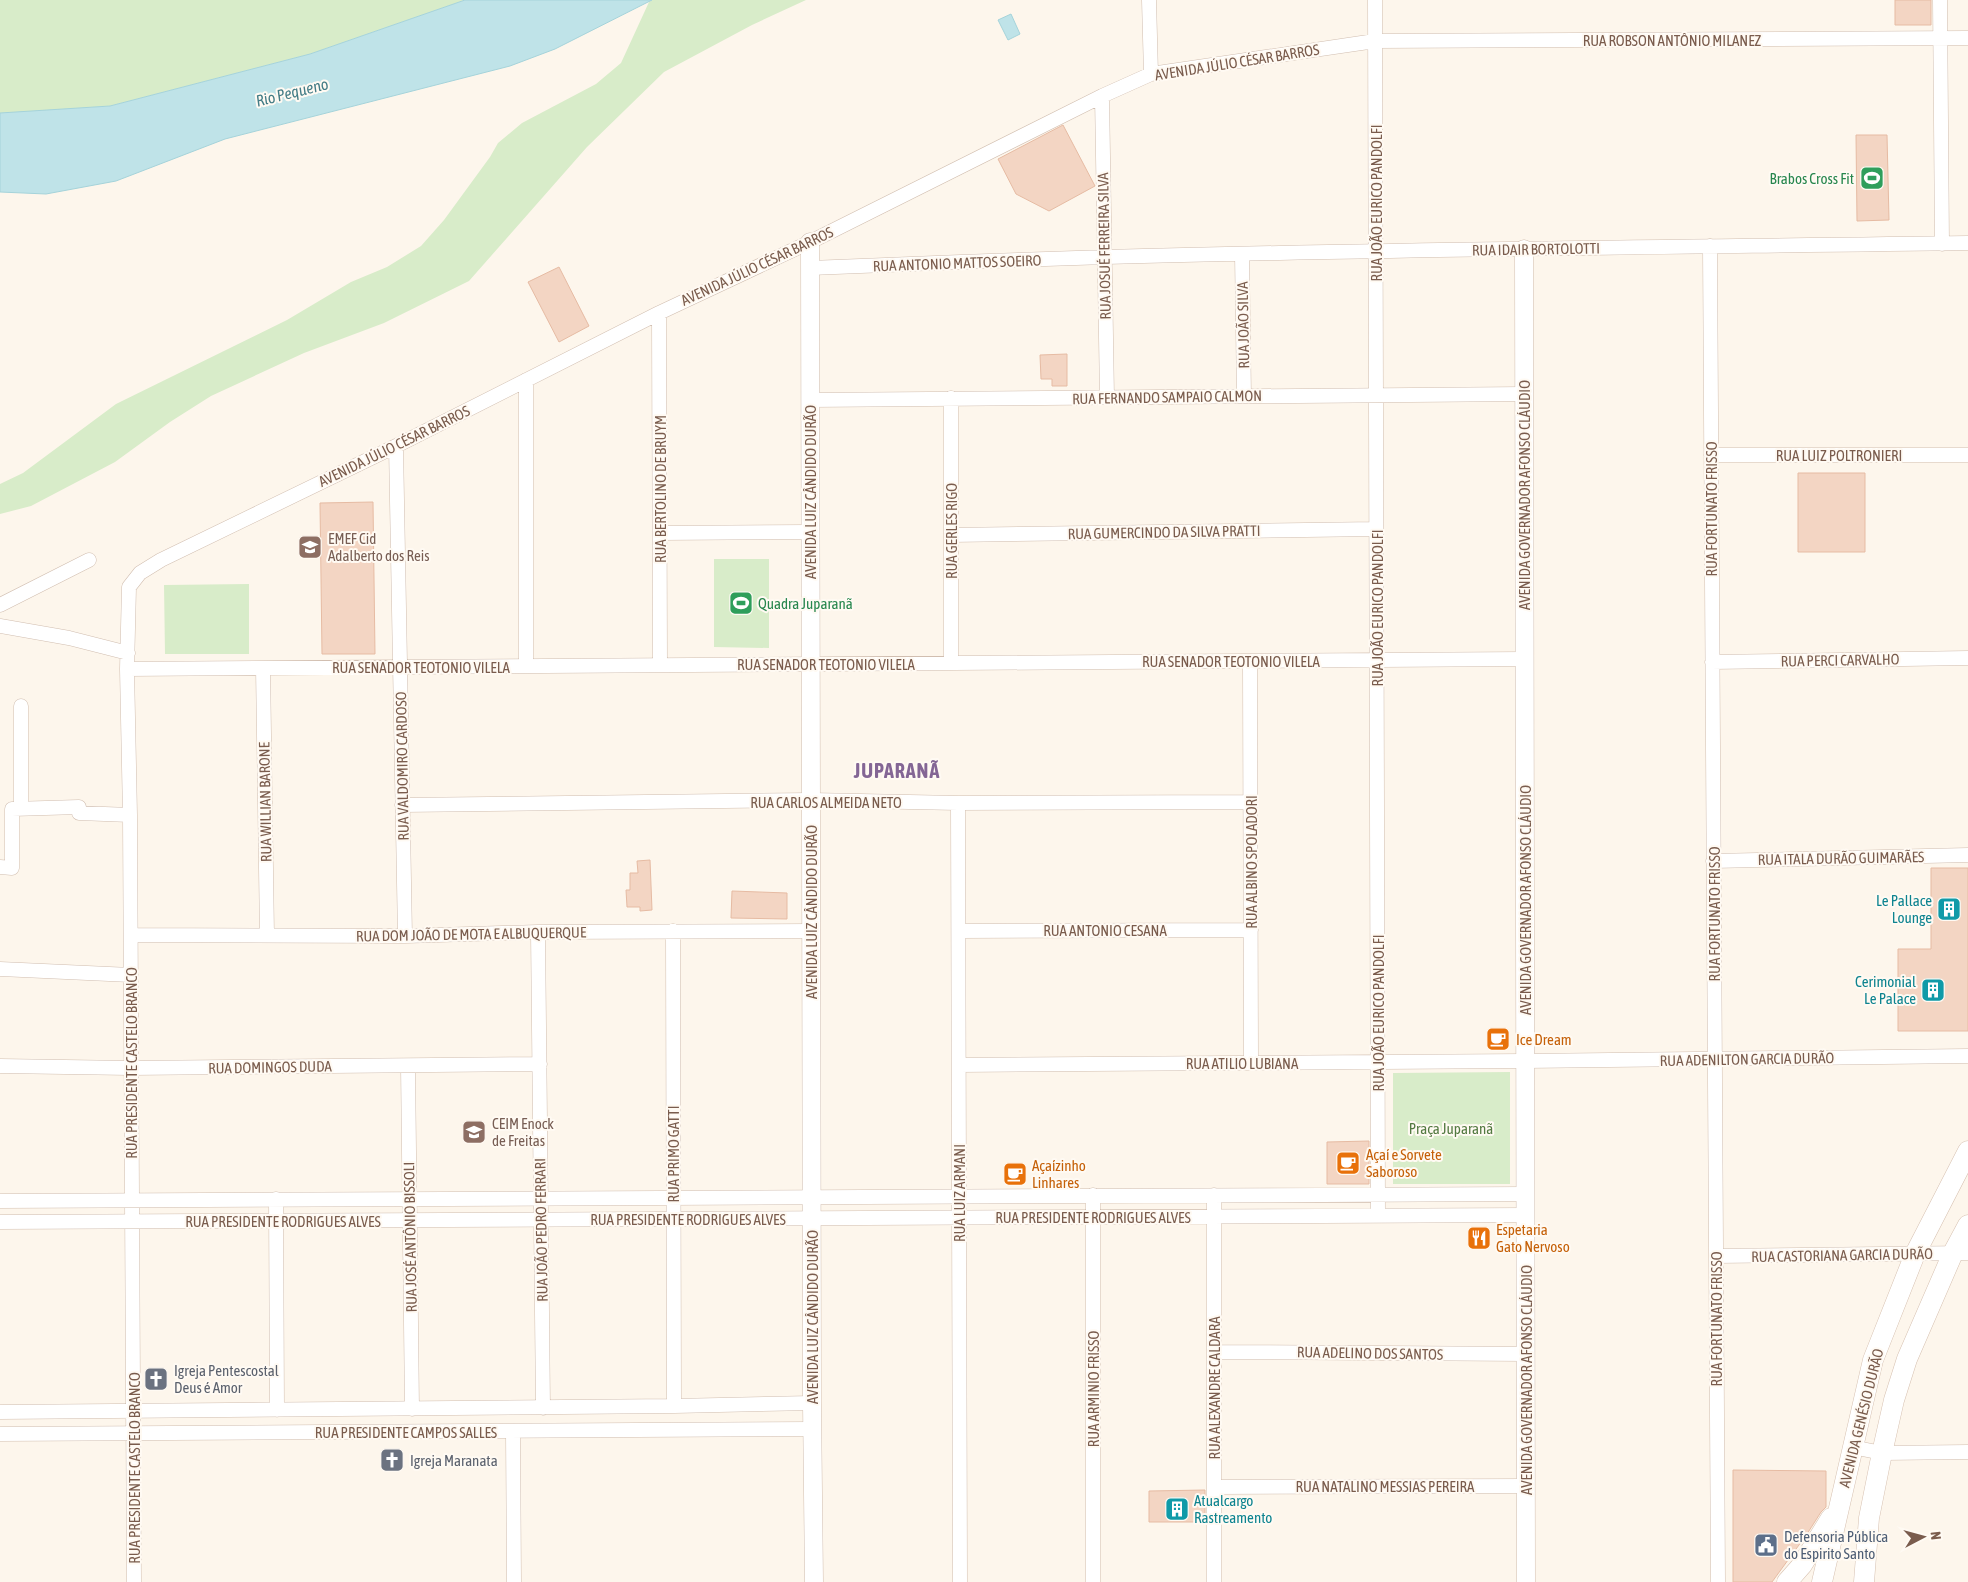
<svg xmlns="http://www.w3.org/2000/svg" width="1968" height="1582" viewBox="0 0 1968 1582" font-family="'Asap Condensed',sans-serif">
<rect width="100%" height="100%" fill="#fdf6ec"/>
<path fill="#d8ecc9" d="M0,0H465L310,54L110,106L7,114L0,113Z
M652,0H806L752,25L664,72L587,147L469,281L384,323L304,353L211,396L170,422L115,462L31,506L0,514V484L23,473L116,404L287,320L351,282L387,267L421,246L444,220L490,157L498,143L522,123L596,84L621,63L649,2Z
M714,559H769V648L714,647Z
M249,584V654H165L164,585Z
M1510,1072V1184H1393V1073Z"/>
<path fill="#bfe3e8" stroke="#a5d3da" d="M465,0H652L555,49L510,66L225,139L116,181L46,194L0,192V113L110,106L310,54Z
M1011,14L1020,34L1008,40L998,20Z"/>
<path fill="#f3d5c3" stroke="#e6bba3" d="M1895,0H1931V25H1895Z
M1063,125L1095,186L1049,211L1016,194L998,159Z
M1856,135H1887L1889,220L1857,221Z
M559,267L589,326L559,342L528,282Z
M1067,354V386H1052V379H1041L1040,355Z
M1798,473H1865V552H1798Z
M373,502L375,654H322L320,503Z
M650,860L652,910L640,911V907H627L626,890H630V873H638L637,861Z
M1931,868H1968V1031H1898V949H1931Z
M732,891L787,893V919L731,918Z
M1369,1141V1184H1327V1142Z
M1733,1470L1826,1471V1507L1821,1512L1807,1534L1772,1582H1733Z
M1205,1490V1522H1149V1491Z"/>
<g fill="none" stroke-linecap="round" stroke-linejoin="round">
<g stroke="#d1beb0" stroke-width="15">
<path id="minor" d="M1149,0L1151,74
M1375,0L1378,1216
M1940,0L1942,244
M1102,96L1107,397
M1710,246L1718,1582
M1242,254L1244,396
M810,268C909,264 1007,260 1106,257C1394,249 1681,247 1968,243
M659,313L660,665
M526,380V666
M810,400L1524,394
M396,446L405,936
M1711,455H1968
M660,533L810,532
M951,535L1376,529
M0,605L89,560
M0,626L69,638L128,653
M1250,661L1251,1063
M1712,662L1968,658
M951,663V398
M263,668L267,935
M127,669L1524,659
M958,803L960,1582
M402,805L811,800L958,803L1250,802
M12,809L79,807V813L130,815
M1713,861L1968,855
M0,867L12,868V809H21V706
M673,931L674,1406
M959,931L1251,930
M538,932L543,1408
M131,935L405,936L538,932L811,931
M0,969L131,975
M959,1065L1525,1061L1968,1056
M0,1066L130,1068L540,1064
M408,1066L412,1409
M1093,1195V1582
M1214,1195V1582
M276,1199L277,1410
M0,1201L1525,1194
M0,1222L1525,1215
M1716,1256L1968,1253
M1214,1352L1526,1354
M0,1412L674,1406L812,1403
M513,1432L514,1582
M0,1434L812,1429
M1852,1447L1882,1453L1968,1452
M1215,1487L1526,1486
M134,1582L130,815L127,669L129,587L140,573L161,560L396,446L659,313L810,242L1102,96L1151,74L1375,41L1968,38"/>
</g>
<g stroke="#d1beb0" stroke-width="19">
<path id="tertiary" d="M810,242L812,1403L814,1582
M1524,249L1526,1582"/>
</g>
<g stroke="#d6c0b0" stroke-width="21">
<path id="secondary" d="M1787,1582L1802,1565L1831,1518
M1822,1582L1873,1360L1915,1254L1968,1151
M1864,1582L1869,1518L1882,1453L1894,1400L1907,1359L1953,1253L1968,1225"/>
</g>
<use href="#minor" stroke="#fff" stroke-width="14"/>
<use href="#tertiary" stroke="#fff" stroke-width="18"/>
<use href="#secondary" stroke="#fff" stroke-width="20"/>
</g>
<defs>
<g id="stadium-square" transform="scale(1.25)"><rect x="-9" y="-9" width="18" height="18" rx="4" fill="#2e9e5b" stroke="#fffaf3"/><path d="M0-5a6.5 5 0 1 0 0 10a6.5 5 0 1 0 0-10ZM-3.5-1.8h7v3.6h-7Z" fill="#fff"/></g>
<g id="school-square" transform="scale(1.25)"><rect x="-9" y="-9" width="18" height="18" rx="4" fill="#8d6e63" stroke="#fffaf3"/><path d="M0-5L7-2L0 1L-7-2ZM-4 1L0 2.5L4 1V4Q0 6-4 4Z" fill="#fff"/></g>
<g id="building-square" transform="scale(1.25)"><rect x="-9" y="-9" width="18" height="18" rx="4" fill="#0f9aa8" stroke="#fffaf3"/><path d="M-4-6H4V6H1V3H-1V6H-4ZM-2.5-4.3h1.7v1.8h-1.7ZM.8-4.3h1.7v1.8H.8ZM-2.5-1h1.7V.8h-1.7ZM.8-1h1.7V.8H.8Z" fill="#fff"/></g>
<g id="cafe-square" transform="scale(1.25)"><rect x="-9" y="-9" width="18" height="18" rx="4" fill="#e8710a" stroke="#fffaf3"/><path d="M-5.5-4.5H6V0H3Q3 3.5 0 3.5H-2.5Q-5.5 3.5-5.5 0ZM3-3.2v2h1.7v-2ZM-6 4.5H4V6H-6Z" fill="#fff"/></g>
<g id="restaurant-square" transform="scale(1.25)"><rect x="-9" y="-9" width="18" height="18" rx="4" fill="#e8710a" stroke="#fffaf3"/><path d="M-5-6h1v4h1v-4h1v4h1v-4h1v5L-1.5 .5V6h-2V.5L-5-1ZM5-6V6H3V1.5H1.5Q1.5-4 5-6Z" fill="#fff"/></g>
<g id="church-square" transform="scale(1.25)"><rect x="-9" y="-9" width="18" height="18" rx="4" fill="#6b7280" stroke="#fffaf3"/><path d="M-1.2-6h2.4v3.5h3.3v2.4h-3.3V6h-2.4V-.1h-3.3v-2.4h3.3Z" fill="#fff"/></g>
<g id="civic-square" transform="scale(1.25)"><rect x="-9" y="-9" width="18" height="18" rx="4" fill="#5c6f8a" stroke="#fffaf3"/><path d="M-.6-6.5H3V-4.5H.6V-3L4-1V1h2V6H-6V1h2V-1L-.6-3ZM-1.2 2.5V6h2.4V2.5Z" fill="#fff"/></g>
</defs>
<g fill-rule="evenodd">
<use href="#stadium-square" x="1872" y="178"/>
<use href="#school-square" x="310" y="547"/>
<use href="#stadium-square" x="741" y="603"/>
<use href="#building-square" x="1949" y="909"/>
<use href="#building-square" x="1933" y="990"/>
<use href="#cafe-square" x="1498" y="1039"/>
<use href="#school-square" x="474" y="1132"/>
<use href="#cafe-square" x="1348" y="1163"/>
<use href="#cafe-square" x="1015" y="1174"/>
<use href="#restaurant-square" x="1479" y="1238"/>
<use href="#church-square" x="156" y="1379"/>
<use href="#church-square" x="392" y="1460"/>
<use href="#building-square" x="1177" y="1509"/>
<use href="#civic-square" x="1766" y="1545"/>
</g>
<g text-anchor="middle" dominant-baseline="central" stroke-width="4" stroke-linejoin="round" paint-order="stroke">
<g font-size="15" fill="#7a5c4d" stroke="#fffaf3">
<text x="1672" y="40">RUA ROBSON ANTÔNIO MILANEZ</text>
<text transform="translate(1237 62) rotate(-9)">AVENIDA JÚLIO CÉSAR BARROS</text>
<text transform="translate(1376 203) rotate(-90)">RUA JOÃO EURICO PANDOLFI</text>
<text transform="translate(1104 246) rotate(-91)">RUA JOSUÉ FERREIRA SILVA</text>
<text transform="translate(1536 249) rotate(-1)">RUA IDAIR BORTOLOTTI</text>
<text transform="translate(957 263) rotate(-2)">RUA ANTONIO MATTOS SOEIRO</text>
<text transform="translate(757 266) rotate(-25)">AVENIDA JÚLIO CÉSAR BARROS</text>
<text transform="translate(1243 325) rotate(-91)">RUA JOÃO SILVA</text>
<text transform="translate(1167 397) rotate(-1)">RUA FERNANDO SAMPAIO CALMON</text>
<text transform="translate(394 446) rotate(-26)">AVENIDA JÚLIO CÉSAR BARROS</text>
<text x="1839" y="455">RUA LUIZ POLTRONIERI</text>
<text transform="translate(660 489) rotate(-90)">RUA BERTOLINO DE BRUYM</text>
<text transform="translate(810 492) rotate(-90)">AVENIDA LUIZ CÂNDIDO DURÃO</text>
<text transform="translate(1524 495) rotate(-90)">AVENIDA GOVERNADOR AFONSO CLÁUDIO</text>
<text transform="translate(1711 509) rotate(-90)">RUA FORTUNATO FRISSO</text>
<text transform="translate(951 531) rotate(-90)">RUA GERLES RIGO</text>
<text transform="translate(1164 532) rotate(-1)">RUA GUMERCINDO DA SILVA PRATTI</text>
<text transform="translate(1377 608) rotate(-90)">RUA JOÃO EURICO PANDOLFI</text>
<text transform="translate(1840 660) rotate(-1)">RUA PERCI CARVALHO</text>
<text x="1231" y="661">RUA SENADOR TEOTONIO VILELA</text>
<text x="826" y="664">RUA SENADOR TEOTONIO VILELA</text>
<text x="421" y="667">RUA SENADOR TEOTONIO VILELA</text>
<text transform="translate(402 766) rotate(-91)">RUA VALDOMIRO CARDOSO</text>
<text transform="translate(265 802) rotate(-91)">RUA WILLIAN BARONE</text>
<text x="826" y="802">RUA CARLOS ALMEIDA NETO</text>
<text transform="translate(1841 858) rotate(-1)">RUA ITALA DURÃO GUIMARÃES</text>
<text transform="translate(1251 862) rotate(-90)">RUA ALBINO SPOLADORI</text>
<text transform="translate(1525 900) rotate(-90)">AVENIDA GOVERNADOR AFONSO CLÁUDIO</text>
<text transform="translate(811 912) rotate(-90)">AVENIDA LUIZ CÂNDIDO DURÃO</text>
<text transform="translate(1714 914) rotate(-90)">RUA FORTUNATO FRISSO</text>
<text x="1105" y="930">RUA ANTONIO CESANA</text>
<text transform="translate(471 934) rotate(-1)">RUA DOM JOÃO DE MOTA E ALBUQUERQUE</text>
<text transform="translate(1378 1013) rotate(-90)">RUA JOÃO EURICO PANDOLFI</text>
<text transform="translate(1747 1059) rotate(-1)">RUA ADENILTON GARCIA DURÃO</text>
<text transform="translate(131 1063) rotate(-90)">RUA PRESIDENTE CASTELO BRANCO</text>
<text x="1242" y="1063">RUA ATILIO LUBIANA</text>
<text transform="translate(270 1067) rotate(-1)">RUA DOMINGOS DUDA</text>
<text transform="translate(673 1154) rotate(-90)">RUA PRIMO GATTI</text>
<text transform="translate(959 1193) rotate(-90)">RUA LUIZ ARMANI</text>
<text x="1093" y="1217">RUA PRESIDENTE RODRIGUES ALVES</text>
<text x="688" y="1219">RUA PRESIDENTE RODRIGUES ALVES</text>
<text x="283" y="1221">RUA PRESIDENTE RODRIGUES ALVES</text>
<text transform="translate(541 1230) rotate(-91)">RUA JOÃO PEDRO FERRARI</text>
<text transform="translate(410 1237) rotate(-91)">RUA JOSÉ ANTÔNIO BISSOLI</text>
<text transform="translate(1842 1255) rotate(-1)">RUA CASTORIANA GARCIA DURÃO</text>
<text transform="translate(812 1317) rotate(-90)">AVENIDA LUIZ CÂNDIDO DURÃO</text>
<text transform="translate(1716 1319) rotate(-90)">RUA FORTUNATO FRISSO</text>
<text transform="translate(1370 1353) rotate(1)">RUA ADELINO DOS SANTOS</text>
<text transform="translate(1526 1380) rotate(-90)">AVENIDA GOVERNADOR AFONSO CLÁUDIO</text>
<text transform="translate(1214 1388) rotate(-90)">RUA ALEXANDRE CALDARA</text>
<text transform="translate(1093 1389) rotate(-90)">RUA ARMINIO FRISSO</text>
<text transform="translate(1861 1418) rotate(-76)">AVENIDA GENÉSIO DURÃO</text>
<text x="406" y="1432">RUA PRESIDENTE CAMPOS SALLES</text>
<text transform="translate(134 1468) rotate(-90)">RUA PRESIDENTE CASTELO BRANCO</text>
<text x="1385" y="1486">RUA NATALINO MESSIAS PEREIRA</text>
</g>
<g font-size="15" fill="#27864d" stroke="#fffaf3" text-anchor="end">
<text x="1854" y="178">Brabos Cross Fit</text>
<text x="758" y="603" text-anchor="start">Quadra Juparanã</text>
</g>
<g font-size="15" fill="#785e54" stroke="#fffaf3" text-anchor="start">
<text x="328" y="538">EMEF Cid<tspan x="328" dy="17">Adalberto dos Reis</tspan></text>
<text x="492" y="1123">CEIM Enock<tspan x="492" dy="17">de Freitas</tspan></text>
</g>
<g font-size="15" fill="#0d838f" stroke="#fffaf3" text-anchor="end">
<text x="1932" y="900">Le Pallace<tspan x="1932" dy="17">Lounge</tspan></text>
<text x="1916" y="981">Cerimonial<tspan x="1916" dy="17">Le Palace</tspan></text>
<text x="1194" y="1500" text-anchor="start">Atualcargo<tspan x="1194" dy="17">Rastreamento</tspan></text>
</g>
<g font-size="15" fill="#c56008" stroke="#fffaf3" text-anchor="start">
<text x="1516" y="1039">Ice Dream</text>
<text x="1366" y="1154">Açaí e Sorvete<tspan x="1366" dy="17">Saboroso</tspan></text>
<text x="1032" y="1165">Açaízinho<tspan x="1032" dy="17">Linhares</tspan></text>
<text x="1496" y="1229">Espetaria<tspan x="1496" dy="17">Gato Nervoso</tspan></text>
</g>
<g font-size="15" fill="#537a41" stroke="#fffaf3">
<text x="1451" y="1128">Praça Juparanã</text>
</g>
<g font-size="15" fill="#5b616d" stroke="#fffaf3" text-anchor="start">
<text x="174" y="1370">Igreja Pentescostal<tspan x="174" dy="17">Deus é Amor</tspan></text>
<text x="410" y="1460">Igreja Maranata</text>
</g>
<g font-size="15" fill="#4e5e75" stroke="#fffaf3" text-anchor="start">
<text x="1784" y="1536">Defensoria Pública<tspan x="1784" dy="17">do Espirito Santo</tspan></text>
</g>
<g font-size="16" font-style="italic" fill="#437c86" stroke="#fffaf3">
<text transform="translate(292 92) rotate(-14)">Rio Pequeno</text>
</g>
<g font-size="20" font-weight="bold" letter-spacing="1" fill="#846695" stroke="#fffaf3">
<text x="897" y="770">JUPARANÃ</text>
</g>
</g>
<g transform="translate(1923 1537) rotate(84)" stroke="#fffaf3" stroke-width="4" paint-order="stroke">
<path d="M0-4L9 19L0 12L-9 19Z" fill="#7a5c4d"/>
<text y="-8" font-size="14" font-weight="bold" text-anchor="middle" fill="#7a5c4d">N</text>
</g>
</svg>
